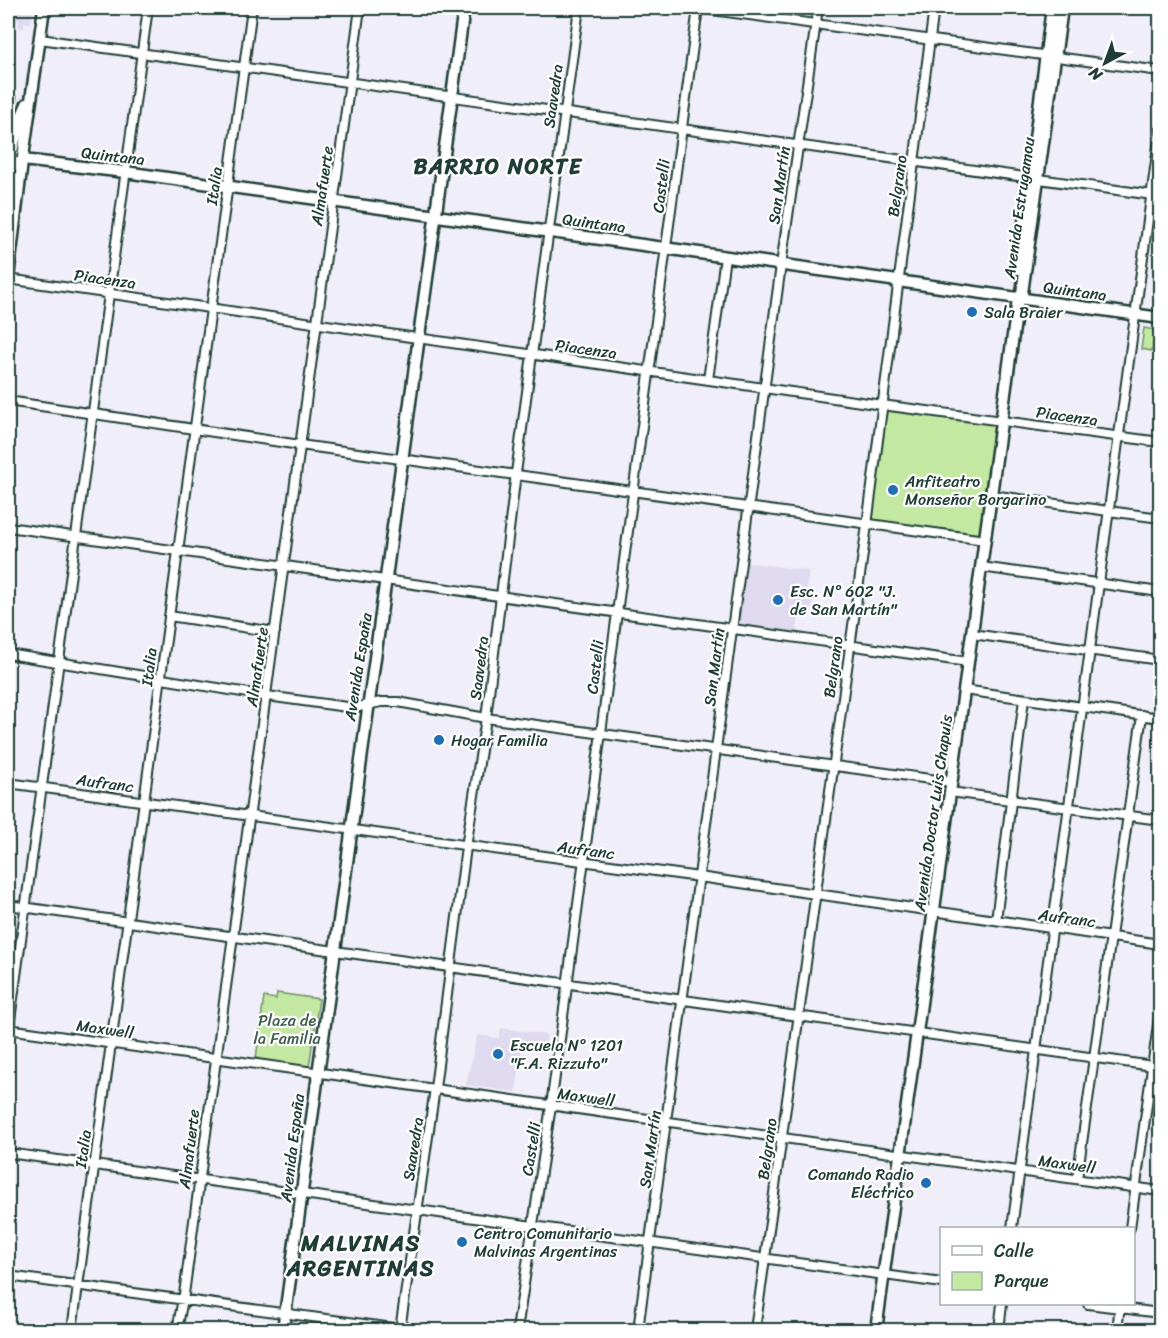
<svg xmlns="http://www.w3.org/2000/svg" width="1168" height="1338" viewBox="0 0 1168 1338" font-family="Sriracha,sans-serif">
<rect width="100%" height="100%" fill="#f0eef8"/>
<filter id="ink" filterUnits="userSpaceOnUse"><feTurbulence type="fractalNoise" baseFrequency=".0167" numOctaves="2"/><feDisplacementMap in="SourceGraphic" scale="12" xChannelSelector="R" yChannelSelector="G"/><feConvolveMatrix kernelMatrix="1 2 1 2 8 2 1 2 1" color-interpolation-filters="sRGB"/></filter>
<g filter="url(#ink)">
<path fill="#dfdaef" d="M8,8H33L31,23L24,22V28L18,27L19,21L8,20Z
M747,562L809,571L806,592L814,593L812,609L800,607L797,632L738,624Z
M501,1028L547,1035L546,1045L523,1042L516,1092L466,1085L477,1035L499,1038Z"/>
<path fill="#c3e8a2" stroke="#71926b" stroke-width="1.5" d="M8,95L17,97L8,139Z
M1144,328L1155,330L1152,351L1141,349Z
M886,410L996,424L980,535L872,521Z
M277,993L319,999L309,1067L256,1059L264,997L276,999Z"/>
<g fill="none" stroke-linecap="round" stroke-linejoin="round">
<g stroke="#1f3d34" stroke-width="12">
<path id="street" d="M697,8L1160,71
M40,39L1160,196
M8,279L882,405L1160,442
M708,380L725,257
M8,401L300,445L985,540
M991,495L1160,518
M8,527L968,662
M981,567L1160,592
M169,616L275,632
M972,634L1160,660
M8,654L267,696L354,708L381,702H398L486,718L952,782
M964,690L1160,718
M8,783L699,877L1160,944
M950,792L1160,820
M8,905L1160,1067
M996,920L1024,699
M8,1029L1160,1191
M8,1035L148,8
M8,1153L942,1283
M1077,1179L1142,715
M1012,1228L1160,131
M1130,1228L1160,1010
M8,1276L408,1330
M1088,1304L1160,1313
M72,1330L252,8
M177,1330L184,1294L360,8
M400,1330L435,1088L466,847L486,718L516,473L579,8
M517,1330L551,1106L698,8
M638,1330L781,265L818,8
M755,1330L867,525L934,8
M999,1330L1002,1304
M1117,1330L1120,1305"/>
</g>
<g stroke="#1f3d34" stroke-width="15">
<path id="secondary" d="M23,157L44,8
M23,160L125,172L1160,318
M23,160L17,165L10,159L20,120L27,104
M8,180L10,159
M1018,269L1052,8
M8,277L22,162
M283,1330L464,8
M876,1330L1018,299L1022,293L1062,8"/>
</g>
<use href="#street" stroke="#fff" stroke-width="8"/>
<use href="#secondary" stroke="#fff" stroke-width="10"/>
</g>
</g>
<g fill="#1f6fb2" stroke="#fff" stroke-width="2">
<circle cx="972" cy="312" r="6"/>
<circle cx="893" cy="490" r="6"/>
<circle cx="778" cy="600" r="6"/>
<circle cx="439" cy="740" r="6"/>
<circle cx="498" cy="1054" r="6"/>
<circle cx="926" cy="1183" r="6"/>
<circle cx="462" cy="1242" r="6"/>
</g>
<g text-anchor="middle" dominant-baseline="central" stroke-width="4.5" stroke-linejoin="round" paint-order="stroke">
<g font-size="16" fill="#1f3d34" stroke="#fff">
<text transform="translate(553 96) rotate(-82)">Saavedra</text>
<text transform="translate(113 156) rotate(7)">Quintana</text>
<text transform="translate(779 185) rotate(-82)">San Martín</text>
<text transform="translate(214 186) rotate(-82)">Italia</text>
<text transform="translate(322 186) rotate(-82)">Almafuerte</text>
<text transform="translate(661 186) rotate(-83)">Castelli</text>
<text transform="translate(897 186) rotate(-82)">Belgrano</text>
<text transform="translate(1019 208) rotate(-82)">Avenida Estrugamou</text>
<text transform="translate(594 223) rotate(8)">Quintana</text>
<text transform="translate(105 279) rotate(8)">Piacenza</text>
<text transform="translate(1075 291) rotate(8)">Quintana</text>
<text transform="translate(586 349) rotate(8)">Piacenza</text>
<text transform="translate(1067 416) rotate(8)">Piacenza</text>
<text transform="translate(149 667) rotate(-83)">Italia</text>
<text transform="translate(257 667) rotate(-82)">Almafuerte</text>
<text transform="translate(358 667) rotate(-81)">Avenida España</text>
<text transform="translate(595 667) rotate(-83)">Castelli</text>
<text transform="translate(714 667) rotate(-83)">San Martín</text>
<text transform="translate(833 667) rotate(-82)">Belgrano</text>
<text transform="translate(479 668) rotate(-83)">Saavedra</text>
<text transform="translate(105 783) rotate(8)">Aufranc</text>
<text transform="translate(933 813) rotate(-82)">Avenida Doctor Luis Chapuis</text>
<text transform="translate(586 850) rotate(8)">Aufranc</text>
<text transform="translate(1067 918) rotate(8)">Aufranc</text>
<text transform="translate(105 1029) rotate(8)">Maxwell</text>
<text transform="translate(586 1097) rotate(8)">Maxwell</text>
<text transform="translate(292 1148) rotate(-83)">Avenida España</text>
<text transform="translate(83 1149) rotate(-82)">Italia</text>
<text transform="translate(189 1149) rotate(-83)">Almafuerte</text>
<text transform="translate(413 1149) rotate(-81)">Saavedra</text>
<text transform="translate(531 1149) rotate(-81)">Castelli</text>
<text transform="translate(650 1149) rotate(-82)">San Martín</text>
<text transform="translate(767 1149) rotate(-82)">Belgrano</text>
<text transform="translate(1067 1164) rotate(8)">Maxwell</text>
</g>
<g font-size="16" fill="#1f3d34" stroke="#fff" text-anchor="start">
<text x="984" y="312">Sala Braier</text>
<text x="905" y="481">Anfiteatro<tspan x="905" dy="18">Monseñor Borgarino</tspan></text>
<text x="790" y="591">Esc. N° 602 "J.<tspan x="790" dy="18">de San Martín"</tspan></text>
<text x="451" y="740">Hogar Familia</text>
<text x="510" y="1045">Escuela N° 1201<tspan x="510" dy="18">"F.A. Rizzuto"</tspan></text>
<text x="914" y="1174" text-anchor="end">Comando Radio<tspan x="914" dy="18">Eléctrico</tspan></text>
<text x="474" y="1233">Centro Comunitario<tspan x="474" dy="18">Malvinas Argentinas</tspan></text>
</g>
<g font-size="16" fill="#405f4a" stroke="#fff">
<text x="287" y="1020">Plaza de<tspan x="287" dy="18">la Familia</tspan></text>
</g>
<g font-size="22" font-weight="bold" letter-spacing="1.5" fill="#1f3d34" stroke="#fff">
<text x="498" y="166">BARRIO NORTE</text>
<text x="361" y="1243">MALVINAS<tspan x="361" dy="25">ARGENTINAS</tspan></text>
</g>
</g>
<rect width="1168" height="1338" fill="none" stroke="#fff" stroke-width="30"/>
<rect x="15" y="15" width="1138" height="1308" fill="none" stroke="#1f3d34" stroke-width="2" filter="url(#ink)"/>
<rect x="940" y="1227" width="195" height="78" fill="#ffffff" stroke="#a5b1ae" stroke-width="1.5"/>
<rect x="952" y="1246" width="30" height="9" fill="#ffffff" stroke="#a5b1ae" stroke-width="1.5"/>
<text x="994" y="1257" font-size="18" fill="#1f3d34">Calle</text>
<rect x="952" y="1272" width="30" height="18" fill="#c3e8a2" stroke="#a5b1ae" stroke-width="1.5"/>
<text x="994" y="1287" font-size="18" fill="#1f3d34">Parque</text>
<g transform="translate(1105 63) rotate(221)" stroke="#ffffff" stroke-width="4.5" paint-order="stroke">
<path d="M0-4.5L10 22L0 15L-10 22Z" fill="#1f3d34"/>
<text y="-9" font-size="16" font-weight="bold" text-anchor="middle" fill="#1f3d34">N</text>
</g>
</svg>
